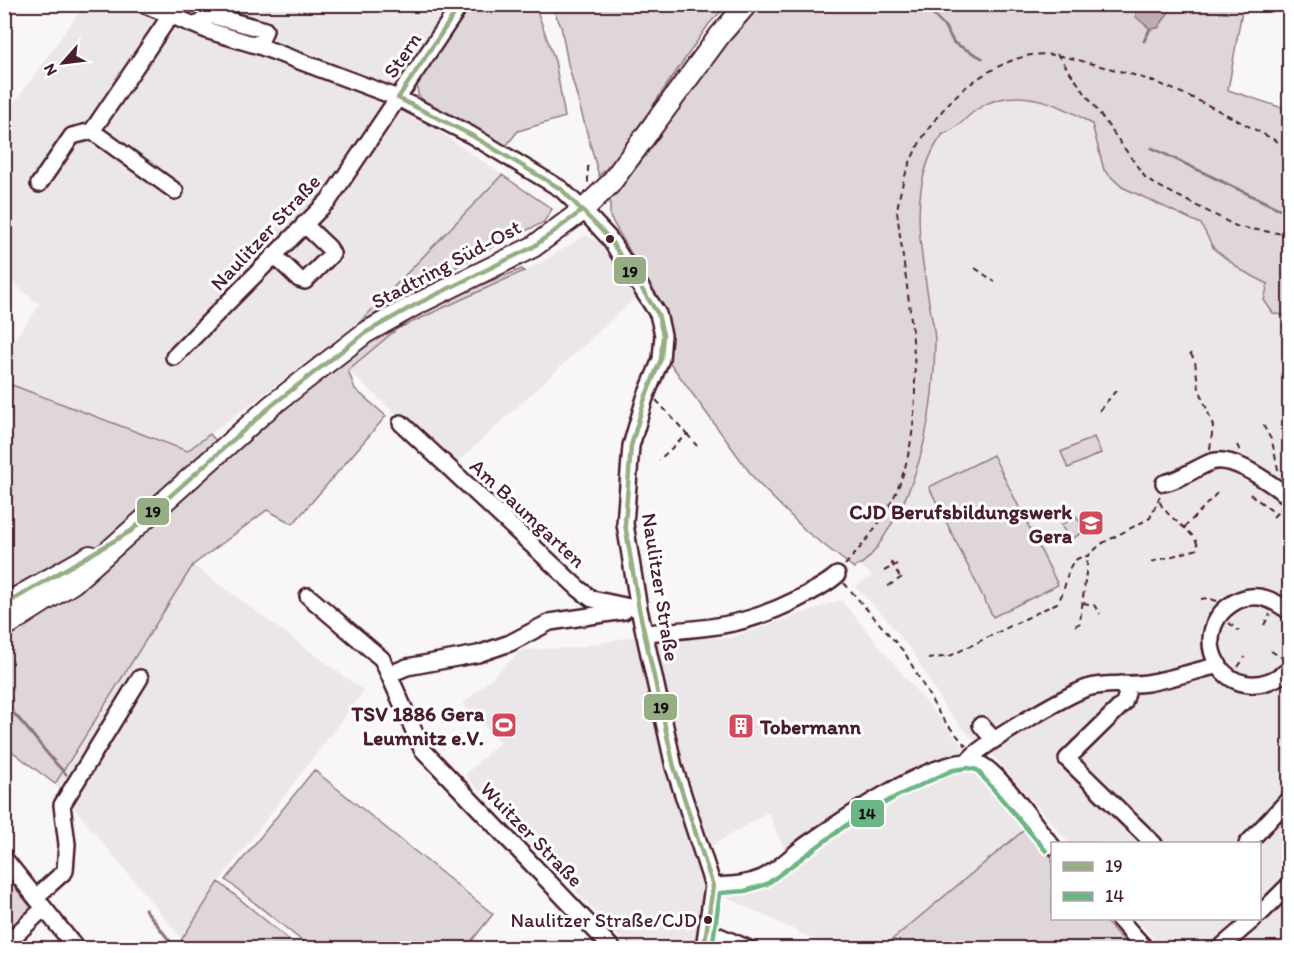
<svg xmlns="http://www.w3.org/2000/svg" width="1294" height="953" viewBox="0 0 1294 953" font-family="Itim,sans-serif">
<rect width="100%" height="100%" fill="#f8f6f7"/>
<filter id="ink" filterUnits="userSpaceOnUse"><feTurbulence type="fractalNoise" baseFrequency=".0167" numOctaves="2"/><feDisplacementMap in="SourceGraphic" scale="12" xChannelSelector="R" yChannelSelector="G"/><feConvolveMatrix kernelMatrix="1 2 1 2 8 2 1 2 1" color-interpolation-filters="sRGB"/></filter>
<g filter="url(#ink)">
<path fill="#ebe6e8" d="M84,5H449L386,101L417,116L502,175L358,324L187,451L5,382L4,353L40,305L5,276V116Z
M1002,97L1034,98L1068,108L1092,124L1098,152L1172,208L1201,224L1214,249L1241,270L1268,285L1273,313L1289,317V948H1162L1136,919L1260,918V844L1069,843L990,752L969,735L945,708L913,652L883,615L855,587L872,576L861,565L884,537L901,509L924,440L935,341L922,259L919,197L925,163L943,134L955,130L977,110Z
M586,235L599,243L636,297L453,466L348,370L397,329L539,264Z
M193,565L364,691L214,888L183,940L55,785Z
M841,600L1029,826L882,948H832L728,898L785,851L768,812L710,847L690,793L651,638H730Z
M637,636L675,799L706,885L694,948H630L465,775L500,742L463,704L522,650L574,648Z"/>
<path fill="#ded6d9" stroke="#947a82" stroke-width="1.5" d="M469,5H535L555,61L565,117L518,131L505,147L429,106L418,95L417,84Z
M551,5H727L709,24L618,156L599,176L568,64L561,26Z
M758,5H1243L1228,90L1289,110V317L1273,313L1264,300L1268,284L1241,270L1214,249L1201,224L1122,187L1104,170L1092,124C1058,102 1013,84 976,110C964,119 958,129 943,134C907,182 920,247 929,302C931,315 935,329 935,343C934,402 925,468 894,520C884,536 872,561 854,568L807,532L756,481L670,363L671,347L668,326L661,305L610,217V197L640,163L723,47Z
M502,175L552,209L544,222L480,253L358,324Z
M522,269L524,271L397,329L348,370L355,389L386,416L293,524L267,510L193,565L55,784L5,746L4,635L345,353L455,295Z
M4,382L187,451L210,434L219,444C168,490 114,542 51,573C36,580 20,586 5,592Z
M1094,437L1101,453L1068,468L1061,452Z
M993,455L1058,585L993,617L929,487Z
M1076,516L1085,531L1070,540L1061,525Z
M314,770L493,914L466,948H311L226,880Z
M1029,826L1052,858V918L1103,919L1131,948H882Z
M5,874L32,909L5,940Z
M219,882L299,948H176Z"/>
<path fill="#bdadb0" stroke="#8f747b" stroke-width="1.5" d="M1135,5V4L1174,5L1158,28L1150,29L1136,17Z"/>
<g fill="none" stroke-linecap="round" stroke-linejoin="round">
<path stroke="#8f747b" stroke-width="3" d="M907,4L930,11L945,27L954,43L982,58
M1144,41L1150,29
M1152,148L1290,214
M4,704C28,725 43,752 66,774
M145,909L175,948"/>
<g stroke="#4a1f2b" stroke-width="20">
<path id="minor" d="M143,4L209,31L259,46L398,98L471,135L561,189L583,210L609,238L658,314L663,335L661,359L645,398L631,446L625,524L639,609L674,767L713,886L704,948
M170,16L92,131L175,191
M199,27L205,16H213L265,30L259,46
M39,184L72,136L92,131
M274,255L299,279L305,281L332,254L329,248L304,224
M174,357L329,200L461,4
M401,423L579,589L592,599L639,609
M1164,483C1181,480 1195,468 1211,462C1234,454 1271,485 1290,497
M308,596L382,659L422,749L612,948
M1290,612C1274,600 1258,592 1239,600C1179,628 1225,720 1290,669
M644,633C705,629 743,627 798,599C811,592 826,585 837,575
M390,674L407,667L478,654L510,643L550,622L624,611
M1121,684L1127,693L1124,703L1067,759L1154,844
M981,725L993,739
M969,760C980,745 1067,695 1087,688C1107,682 1127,686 1147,683C1171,679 1195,671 1219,665
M1247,844L1290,798
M4,858L76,948
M713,886C730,885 746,885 762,878C777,871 792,855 806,845C836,824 946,748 980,764C1000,773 1036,827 1052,846
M36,897L65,871L67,844L62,805L140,678
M1260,914L1290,884
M1118,918L1145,948
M707,931L747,948
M4,946L44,908
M1220,948L1255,918"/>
</g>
<g stroke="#4a1f2b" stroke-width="24">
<path id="major" d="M4,605L90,556
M4,627L73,583L271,406L365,333L415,305L533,247L583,210L610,184L720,35L747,4"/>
</g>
<path stroke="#4a1f2b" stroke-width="2" stroke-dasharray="6 4.5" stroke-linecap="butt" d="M1057,54L1147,180L1238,227L1290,235
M588,166V184
M975,268L995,282
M1190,353L1195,361L1198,385L1213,426L1210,449
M656,400L687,434L659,460
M1099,411L1119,387
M1263,425L1272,441L1279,474
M687,434L697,446
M1237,445L1240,451
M1250,494L1276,514
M1273,517L1282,508
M1184,528L1217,493
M891,562L900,577
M1151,562L1198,549C1199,532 1165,519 1159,500
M845,565C863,545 881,523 893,499C934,415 907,300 897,211C903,168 920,135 949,103C968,82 999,63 1026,56C1049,51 1071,58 1093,64C1111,69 1129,73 1146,79C1196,96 1243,124 1290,148
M884,571L897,564
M844,583L905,653L941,717L966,746
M888,586L904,576
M1201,599L1207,598L1217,601
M1083,603L1094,605L1100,614
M1229,623L1239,631
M1264,625L1270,614
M1075,626L1080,623L1088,556
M1271,651L1284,659
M928,659L950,656L1057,603C1071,585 1062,557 1088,556L1101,544L1150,518L1160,496
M1238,667L1245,657
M434,947L435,948"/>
<use href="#minor" stroke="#fff" stroke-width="15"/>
<use href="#major" stroke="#fff" stroke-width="20"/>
<g stroke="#fff" stroke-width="9">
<path id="bus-1" d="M398,98L471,135L561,189L609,238L658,314L663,335L661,359L645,398L631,446L625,524L639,609L674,767L713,886L704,948
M398,98L461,4
M4,605L131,531L271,406L365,333L415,305L533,247L583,210"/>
</g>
<g stroke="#fff" stroke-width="9">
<path id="bus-2" d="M712,948L720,893L745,891L767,884L845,826L897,796L953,770L968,768L977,770L1046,851"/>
</g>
<use href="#bus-1" stroke="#97ad84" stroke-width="4.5"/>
<use href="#bus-2" stroke="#6cb585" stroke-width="4.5"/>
</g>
</g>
<defs>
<g id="school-square" transform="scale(1.35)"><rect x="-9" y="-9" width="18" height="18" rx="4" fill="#d1495b" stroke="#fff"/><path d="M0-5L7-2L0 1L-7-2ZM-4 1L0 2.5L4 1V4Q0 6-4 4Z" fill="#fff"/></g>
<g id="stadium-square" transform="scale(1.35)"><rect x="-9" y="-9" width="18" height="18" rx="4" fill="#d1495b" stroke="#fff"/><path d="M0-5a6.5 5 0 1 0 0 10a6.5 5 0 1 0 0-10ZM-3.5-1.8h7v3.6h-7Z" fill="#fff"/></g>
<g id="building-square" transform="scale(1.35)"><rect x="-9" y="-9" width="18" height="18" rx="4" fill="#d1495b" stroke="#fff"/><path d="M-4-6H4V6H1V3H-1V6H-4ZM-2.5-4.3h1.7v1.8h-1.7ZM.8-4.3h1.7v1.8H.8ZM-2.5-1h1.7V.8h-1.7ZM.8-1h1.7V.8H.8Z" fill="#fff"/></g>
</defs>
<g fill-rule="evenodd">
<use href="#school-square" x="1091" y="523"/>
<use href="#stadium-square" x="504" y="725"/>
<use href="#building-square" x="741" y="726"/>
</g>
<g fill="#4a1f2b" stroke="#fff" stroke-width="2">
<circle cx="610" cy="239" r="5"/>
<circle cx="708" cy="920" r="5"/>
</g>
<g text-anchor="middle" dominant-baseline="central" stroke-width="6" stroke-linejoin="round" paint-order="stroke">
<g font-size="20" fill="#4a1f2b" stroke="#fff" text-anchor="end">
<text x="697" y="920">Naulitzer Straße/CJD</text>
</g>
<g font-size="21" fill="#4a1f2b" stroke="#fff">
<text transform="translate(402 55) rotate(-56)">Stern</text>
<text transform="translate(265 232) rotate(-47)">Naulitzer Straße</text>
<text transform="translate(446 264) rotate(-28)">Stadtring Süd-Ost</text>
<text transform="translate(528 513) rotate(43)">Am Baumgarten</text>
<text transform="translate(661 587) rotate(81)">Naulitzer Straße</text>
<text transform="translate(532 834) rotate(46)">Wuitzer Straße</text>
</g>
<g font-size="21" font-weight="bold" fill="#4a1f2b" stroke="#fff" text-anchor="end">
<text x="1072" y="511">CJD Berufsbildungswerk<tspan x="1072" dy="24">Gera</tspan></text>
<text x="484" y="713">TSV 1886 Gera<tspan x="484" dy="24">Leumnitz e.V.</tspan></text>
<text x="760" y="726" text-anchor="start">Tobermann</text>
</g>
</g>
<g stroke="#fff" stroke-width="2">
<rect x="613" y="256" width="34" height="29" rx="6" fill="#97ad84"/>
<rect x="136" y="497" width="34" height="29" rx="6" fill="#97ad84"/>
<rect x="643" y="693" width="35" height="28" rx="6" fill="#97ad84"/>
<rect x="850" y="799" width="35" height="29" rx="6" fill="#6cb585"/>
</g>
<g font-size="16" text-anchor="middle" font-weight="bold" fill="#111">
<text x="630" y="277">19</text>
<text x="153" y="517">19</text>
<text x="661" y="713">19</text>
<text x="867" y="819">14</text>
</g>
<rect width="1294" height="953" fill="none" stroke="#fff" stroke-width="24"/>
<rect x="12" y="12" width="1270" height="929" fill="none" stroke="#4a1f2b" stroke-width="2" filter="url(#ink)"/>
<rect x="1051" y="842" width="210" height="78" fill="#ffffff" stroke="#b7a5aa" stroke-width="1.5"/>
<rect x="1063" y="862" width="30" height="9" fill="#97ad84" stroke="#b7a5aa" stroke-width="1.5"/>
<text x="1105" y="872" font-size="18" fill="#4a1f2b">19</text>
<rect x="1063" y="892" width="30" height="9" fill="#6cb585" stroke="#b7a5aa" stroke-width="1.5"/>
<text x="1105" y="902" font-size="18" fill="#4a1f2b">14</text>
<g transform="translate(63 63) rotate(242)" stroke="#ffffff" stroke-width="4.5" paint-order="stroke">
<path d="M0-4.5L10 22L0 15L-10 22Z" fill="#4a1f2b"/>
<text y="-9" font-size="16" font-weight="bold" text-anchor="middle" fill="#4a1f2b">N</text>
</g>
</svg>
